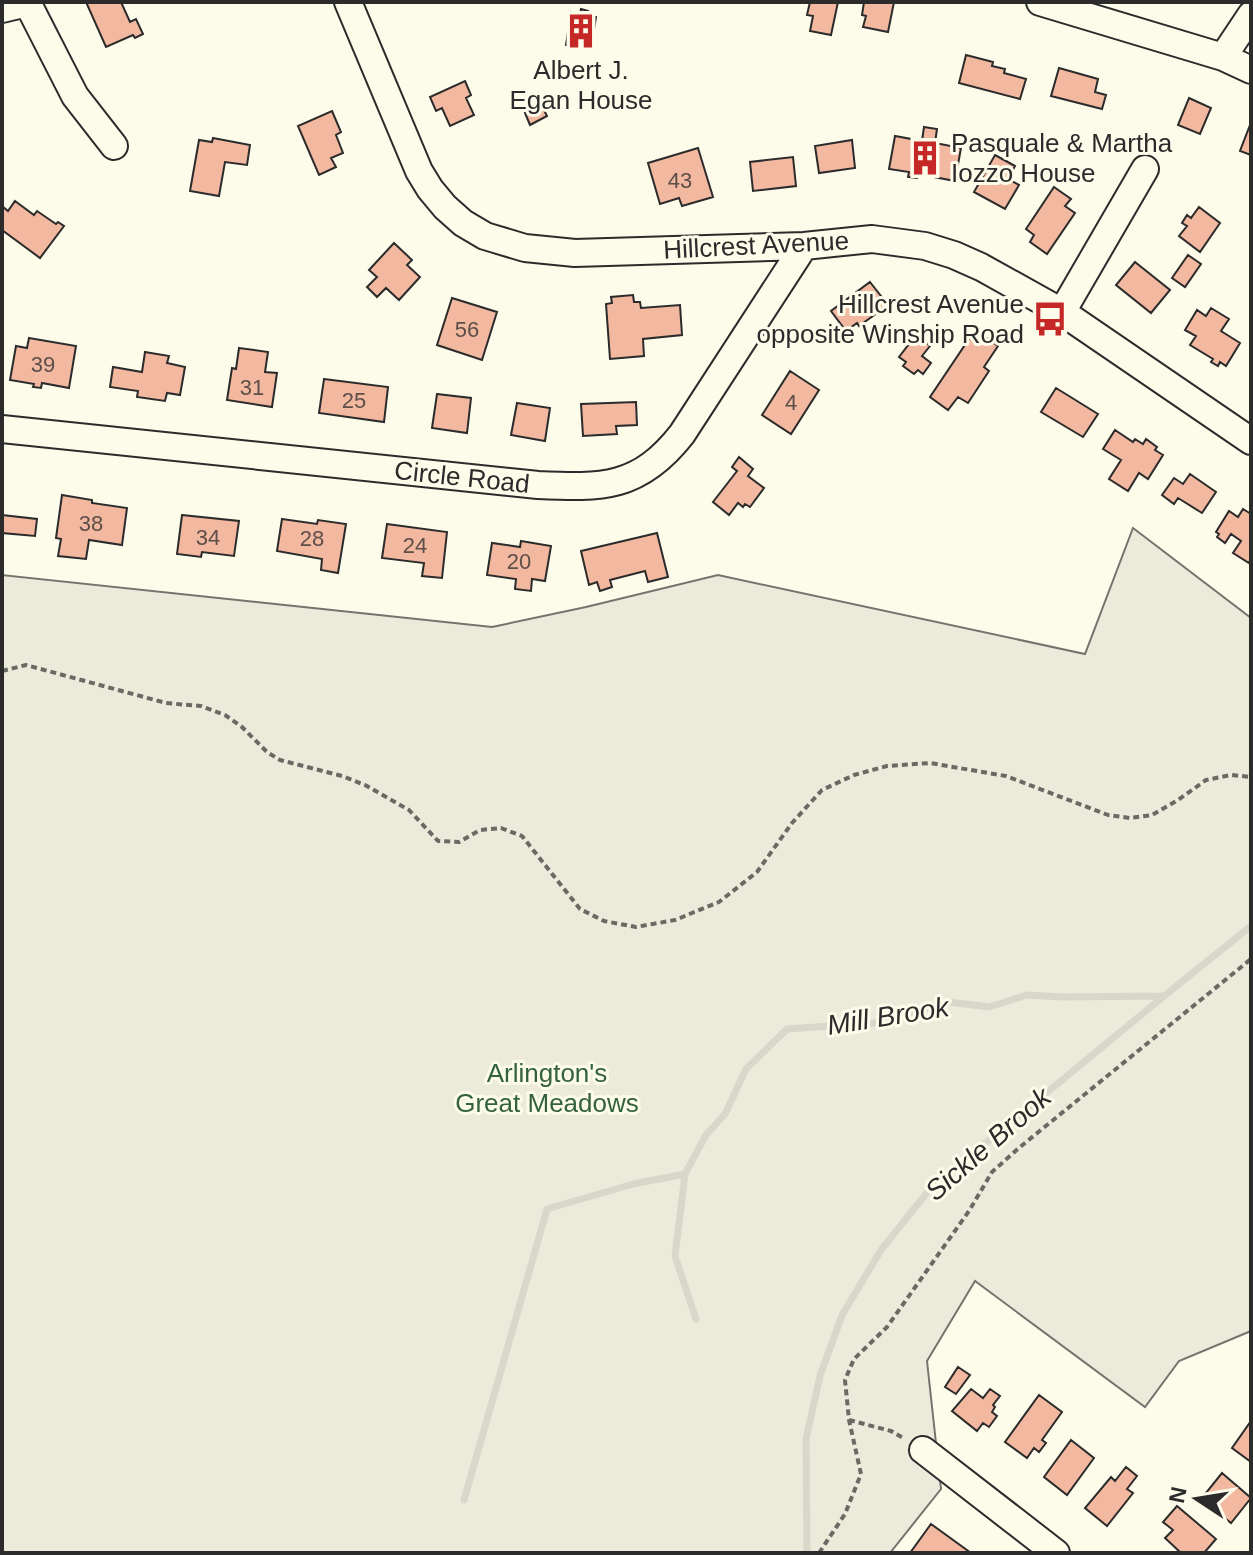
<svg xmlns="http://www.w3.org/2000/svg" width="1253" height="1555" viewBox="0 0 1253 1555" font-family="Arial,sans-serif">
<rect width="100%" height="100%" fill="#fdfbea"/>
<path fill="#ecebdb" stroke="#74746e" stroke-width="2" d="M1133,528L1251,618V1331L1179,1361L1145,1407L975,1281L927,1361L941,1489L890,1553H2V575L492,627L586,607L718,575L1085,654Z"/>
<g fill="none" stroke-linecap="round" stroke-linejoin="round">
<path stroke="#d8d7c9" stroke-width="7" d="M685,1174L675,1256L696,1319
M464,1500L547,1209L633,1184L685,1174L706,1135L725,1114L746,1069L787,1029L874,1023L949,1002L989,1007L1027,995L1062,997L1164,996L1251,926
M807,1553L806,1439L820,1376L842,1315L881,1250L930,1189L1164,996"/>
</g>
<path fill="#f2b8a0" stroke="#2b2b2b" stroke-width="2" d="M86,2H121L130,22L136,19L143,34L135,38L133,35L106,47Z
M810,2H838L831,35L810,31L813,16L807,15Z
M864,2H894L888,32L863,27L866,16L862,15Z
M581,9L588,11L587,15L596,17L591,49L566,45L571,12L580,14Z
M966,55L993,62L992,66L1005,69L1004,73L1026,79L1020,99L959,83Z
M1059,68L1098,79L1095,92L1106,95L1102,109L1051,96Z
M465,81L471,95L466,98L474,115L450,126L442,108L436,111L430,97Z
M1189,98L1211,108L1200,134L1178,125Z
M541,104L547,116L530,125L525,113Z
M332,111L341,132L336,135L343,153L331,158L336,167L319,175L298,126Z
M1250,125L1251,126V155L1240,151Z
M924,127L937,129L935,143L961,148L955,181L918,174L917,178L908,177L909,172L889,169L895,136L922,141Z
M213,138L250,145L247,165L225,162L219,196L190,191L199,140L212,142Z
M852,140L855,168L819,173L815,146Z
M698,148L713,197L682,206L679,198L660,204L648,163Z
M995,155L1015,166L1008,179L1019,185L1005,209L974,192Z
M793,157L796,186L753,191L750,162Z
M1054,187L1071,199L1065,206L1075,213L1047,254L1030,242L1034,235L1026,229Z
M15,201L34,215L37,211L56,224L58,222L64,226L40,258L2,230V206L8,211Z
M1199,207L1220,223L1200,252L1179,236L1187,226L1182,223L1187,215L1191,218Z
M394,243L412,260L407,265L420,277L399,300L386,288L377,297L367,287L377,277L369,270Z
M1188,255L1201,264L1185,287L1172,278Z
M1135,262L1170,290L1151,313L1116,285Z
M870,282L888,305L859,326L857,323L846,331L831,311Z
M633,295L634,302H640L641,308L680,305L682,335L643,339L644,356L610,359L606,304L612,303L611,297Z
M452,298L497,312L482,360L437,345Z
M1211,308L1229,319L1221,331L1240,343L1226,366L1220,362L1218,366L1211,362L1213,359L1190,345L1196,336L1185,330L1197,310L1206,316Z
M975,330L998,346L984,367L989,371L968,403L958,397L948,410L930,397Z
M916,335L930,346L922,356L931,363L923,374L918,370L914,374L903,366L906,362L899,357Z
M29,338L76,346L69,388L42,383L41,388L33,387L34,384L10,380L16,346L27,348Z
M239,348L268,352L265,372L277,373L272,407L227,400L232,368L236,369Z
M145,352L169,356L167,363L185,367L180,395L167,393L165,401L137,397L138,391L110,387L113,367L142,372Z
M790,371L819,390L791,434L762,415Z
M324,379L388,387L384,422L319,413Z
M1056,388L1098,414L1083,437L1041,412Z
M437,394L471,398L467,433L432,428Z
M636,402L637,425L616,426L617,434L583,436L581,404Z
M517,403L550,408L545,441L511,435Z
M1115,430L1133,442L1135,439L1143,444L1146,439L1157,447L1155,450L1163,455L1148,479L1139,473L1128,491L1109,479L1121,460L1103,449Z
M739,457L753,469L748,476L764,488L750,507L745,504L743,507L738,503L729,515L713,502L737,471L732,467Z
M1190,474L1216,492L1202,513L1178,498L1174,504L1162,495L1174,478L1183,484Z
M62,495L92,500V503L127,508L122,545L89,540L86,559L58,556L61,539L56,538Z
M1243,509L1251,514V559L1249,563L1233,553L1241,541L1231,534L1225,543L1217,537L1219,534L1216,532L1229,511L1238,517Z
M2,515L37,519L35,536L2,533Z
M182,515L239,521L234,556L202,552L201,557L177,554Z
M282,519L317,524L318,520L346,524L338,573L321,570L322,559L277,551Z
M387,524L447,532L442,578L422,576L424,563L382,558Z
M657,533L668,577L648,582L645,571L610,580L612,587L600,591L597,582L589,585L581,551Z
M521,541L551,546L545,581L532,579L531,591L515,589L516,579L487,575L492,543L520,547Z
M958,1367L970,1375L956,1394L945,1387Z
M971,1389L983,1398L990,1389L1000,1396L993,1405L995,1407L992,1412L997,1416L989,1427L983,1423L977,1431L952,1411Z
M1039,1395L1062,1412L1042,1440L1046,1443L1039,1452L1034,1448L1027,1458L1005,1442Z
M1251,1421V1462L1232,1448Z
M1071,1440L1094,1458L1067,1495L1044,1477Z
M1126,1467L1137,1476L1127,1489L1133,1493L1107,1526L1085,1508L1111,1477L1115,1481Z
M1222,1473L1251,1498L1231,1523L1201,1499Z
M1177,1506L1216,1539L1204,1553H1181L1165,1538L1173,1530L1163,1522Z
M931,1524L971,1553H910Z"/>
<g fill="none" stroke-linecap="round" stroke-linejoin="round">
<g stroke="#2b2b2b" stroke-width="30">
<path id="minor" d="M27,2L75,96L114,146
M348,2L419,171L430,189L445,207L463,223L485,236L525,248L575,253L804,246L872,239L925,246L954,255L981,267L1062,312L1251,441
M1040,2L1223,57L1251,70
M2,9L27,3
M1223,57L1251,15
M1062,312L1145,169
M2,429L538,485C602,488 639,489 682,434L804,246
M923,1450L1056,1553"/>
</g>
<path stroke="#6a6964" stroke-width="4" stroke-dasharray="6 4" stroke-linecap="butt" d="M2,671L26,665L166,703L201,706L225,715L242,727L267,752L280,760L342,776L365,785L409,810L438,841L459,842L480,830L501,828L522,836L580,909L604,921L636,927L675,920L719,902L757,872L792,823L822,790L854,775L887,766L930,763L1006,776L1108,815L1130,818L1152,815L1178,800L1206,780L1231,775L1251,777
M849,1420L891,1431L903,1438
M819,1553L845,1514L861,1474L849,1420L845,1380L854,1359L887,1327L969,1211L992,1172L1020,1147L1251,959"/>
<use href="#minor" stroke="#fdfbea" stroke-width="26"/>
</g>
<defs>
<g id="building-bare" transform="scale(2.76)"><path d="M-4-6H4V6H1V3H-1V6H-4ZM-2.5-4.3h1.7v1.8h-1.7ZM.8-4.3h1.7v1.8H.8ZM-2.5-1h1.7V.8h-1.7ZM.8-1h1.7V.8H.8Z" fill="#c62828" stroke="#fdfbea" stroke-width="2.5" paint-order="stroke"/></g>
<g id="bus-bare" transform="scale(2.76)"><path d="M-5-6H5V4H4V6H2V4H-2V6H-4V4H-5ZM-3.5-4V0h7V-4ZM-3.5 1.2v1.5H-2V1.2ZM2 1.2v1.5H3.5V1.2Z" fill="#c62828" stroke="#fdfbea" stroke-width="2.5" paint-order="stroke"/></g>
</defs>
<g fill-rule="evenodd">
<use href="#building-bare" x="581" y="31"/>
<use href="#building-bare" x="925" y="158"/>
<use href="#bus-bare" x="1050" y="319"/>
</g>
<g text-anchor="middle" dominant-baseline="central" stroke-width="6" stroke-linejoin="round" paint-order="stroke">
<g font-size="22" fill="#5d4e48">
<text x="680" y="180">43</text>
<text x="467" y="329">56</text>
<text x="43" y="364">39</text>
<text x="252" y="387">31</text>
<text x="354" y="400">25</text>
<text x="791" y="402">4</text>
<text x="91" y="523">38</text>
<text x="208" y="537">34</text>
<text x="312" y="538">28</text>
<text x="415" y="545">24</text>
<text x="519" y="561">20</text>
</g>
<g font-size="26" fill="#2b2b2b" stroke="#fdfbea">
<text x="581" y="70">Albert J.<tspan x="581" dy="30">Egan House</tspan></text>
<text x="951" y="143" text-anchor="start">Pasquale &amp; Martha<tspan x="951" dy="30">Iozzo House</tspan></text>
<text x="1024" y="304" text-anchor="end">Hillcrest Avenue<tspan x="1024" dy="30">opposite Winship Road</tspan></text>
</g>
<g font-size="26" fill="#2b2b2b" stroke="#fdfbea">
<text transform="translate(756 245) rotate(-3)">Hillcrest Avenue</text>
<text transform="translate(462 477) rotate(6)">Circle Road</text>
</g>
<g font-size="26" fill="#34623c" stroke="#fdfbea">
<text x="547" y="1073">Arlington's<tspan x="547" dy="30">Great Meadows</tspan></text>
</g>
<g font-size="28" font-style="italic" fill="#2b2b2b" stroke="#fdfbea">
<text transform="translate(888 1016) rotate(-9)">Mill Brook</text>
<text transform="translate(988 1144) rotate(-41)">Sickle Brook</text>
</g>
</g>
<rect width="1253" height="1555" fill="none" stroke="#2b2b2b" stroke-width="8"/>
<g transform="translate(1197 1499) rotate(282)" stroke="#fdfbea" stroke-width="6" paint-order="stroke">
<path d="M0-6L14 30L0 20L-14 30Z" fill="#2b2b2b"/>
<text y="-12" font-size="22" font-weight="bold" text-anchor="middle" fill="#2b2b2b">N</text>
</g>
</svg>
